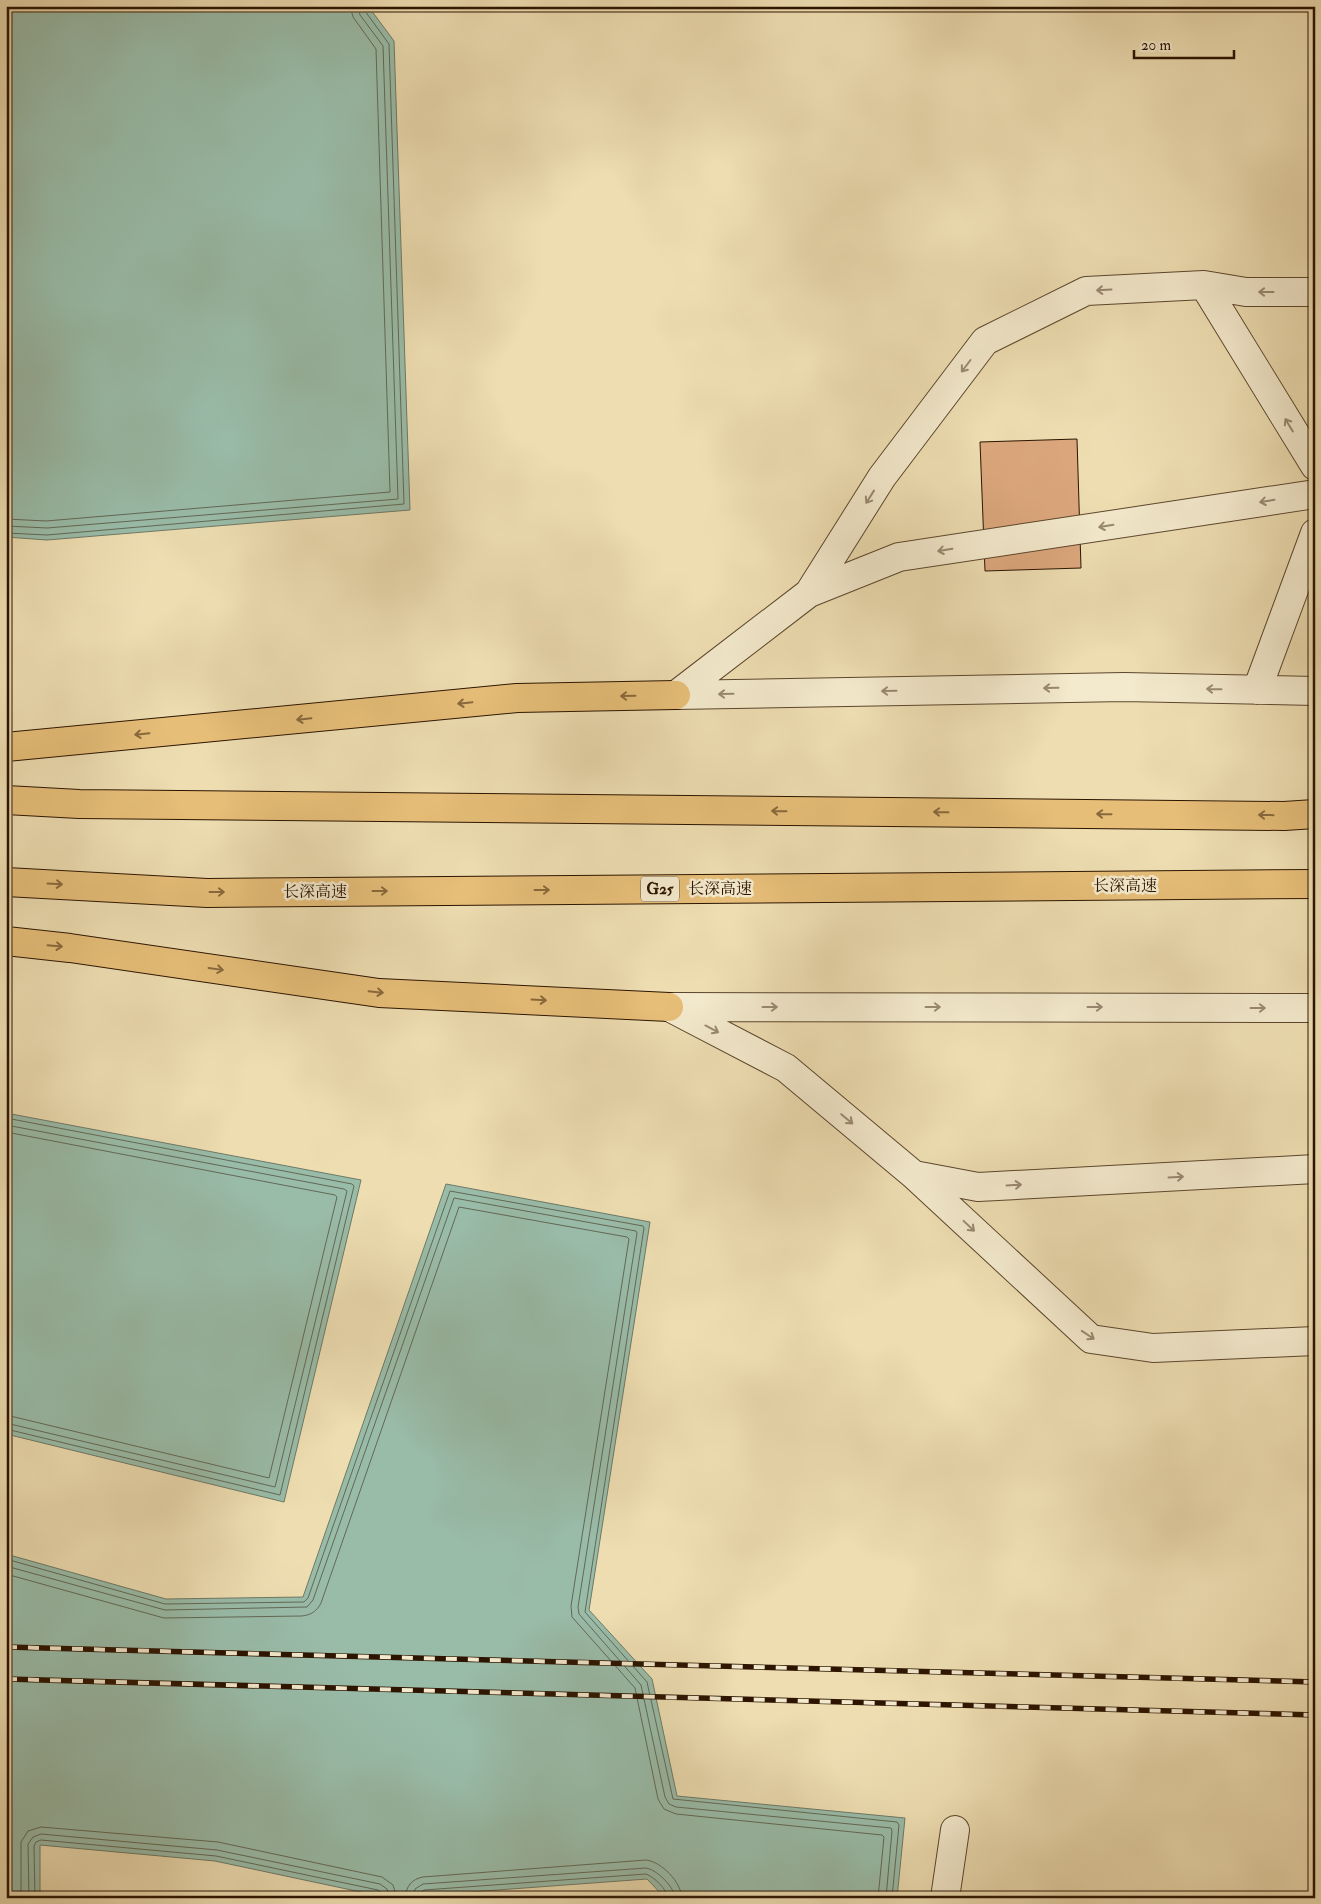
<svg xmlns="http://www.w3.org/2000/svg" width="1321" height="1904" viewBox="0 0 1321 1904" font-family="'IM FELL Double Pica','Noto Serif SC',serif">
<rect width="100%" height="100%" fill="#edddb1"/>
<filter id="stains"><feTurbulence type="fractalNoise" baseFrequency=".004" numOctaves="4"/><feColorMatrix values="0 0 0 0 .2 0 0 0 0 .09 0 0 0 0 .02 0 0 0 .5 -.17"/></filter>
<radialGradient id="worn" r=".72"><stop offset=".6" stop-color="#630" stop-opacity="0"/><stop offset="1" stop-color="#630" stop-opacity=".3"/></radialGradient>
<path fill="#99bca9" stroke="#6d7966" d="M6,6H368L394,41L410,510L47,540L6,537Z
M6,1113L361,1180L284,1502L6,1434Z
M446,1184L650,1222L589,1610L652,1679L677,1796L905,1818L897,1898H665L647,1879L389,1898L215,1861L40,1845V1898H6V1554L166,1599L303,1597Z"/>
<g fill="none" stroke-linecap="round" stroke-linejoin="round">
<path stroke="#626855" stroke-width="1" d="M6,519L46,521L390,492L376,49L353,17L350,6
M6,526L47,528L398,499L383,46L360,15L358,6
M6,533L47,535L404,504L389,44L365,11L364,6
M6,1118L352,1184L354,1186L280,1495L6,1429
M6,1125L344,1189L347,1191L275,1487L6,1423
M6,1132L335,1195L337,1197L269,1478L6,1415
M6,1559L165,1604L304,1602L308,1598L450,1191L643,1226L644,1228L585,1612L647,1682L673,1799L897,1822L899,1825L892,1898
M6,1566L165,1610L307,1607L313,1600L454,1198L636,1231L637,1233L578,1607L579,1614L641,1685L665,1797L669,1804L676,1807L891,1828L892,1831L886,1898
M6,1574L164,1618L302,1616C311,1615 317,1611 321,1603L459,1207L627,1237L629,1239L571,1606L572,1617L635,1688L658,1799L664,1809L676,1814L882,1835L884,1837L878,1898
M21,1898V1842L28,1831L41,1827L218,1842L382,1877L393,1885L397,1898
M29,1898L28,1844L33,1837L41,1834L217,1850L380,1884L387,1889L389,1898
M35,1898L34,1846L36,1842L41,1840L216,1856L378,1890L382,1893L383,1898
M405,1898C406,1886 412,1879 423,1877L646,1860C662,1862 681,1882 682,1898
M413,1898L415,1889L423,1884L646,1868C657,1870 674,1886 675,1898
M419,1898L420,1893L424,1890L646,1874C654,1877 667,1889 668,1898"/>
</g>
<path fill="#dba67c" stroke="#2c1401" d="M1077,439L1081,568L985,571L980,442Z"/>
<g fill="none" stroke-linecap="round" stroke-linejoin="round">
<g stroke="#5c462d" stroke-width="30">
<path id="minor" d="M1204,285L1315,466
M809,593L899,557L1315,494
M1257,690L1315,533
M676,695L809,593L882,477L985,341L1086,291L1204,285L1246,292H1315
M676,695L1124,687L1315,691
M669,1007L786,1068L914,1175L1091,1339L1153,1348L1315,1341
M673,1007L1315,1008
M914,1175L978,1187L1315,1169
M945,1898L955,1830"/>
</g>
<g stroke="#2c1401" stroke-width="30">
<path id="highway" d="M6,747L517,698L676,695
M6,800L79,804L1284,816L1315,814
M6,882L207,893L1315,884
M6,941L70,948L379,993L669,1007"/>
</g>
<use href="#minor" stroke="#f3e9cc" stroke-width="28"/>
<use href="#highway" stroke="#e6be78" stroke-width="28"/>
<g stroke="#2c1401" stroke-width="5.5">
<path id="rail" d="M6,1647L1315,1682
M6,1679L1315,1715"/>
</g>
<use href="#rail" stroke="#f3e9cc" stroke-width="4" stroke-dasharray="11" stroke-linecap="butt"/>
</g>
<defs><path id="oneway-shaft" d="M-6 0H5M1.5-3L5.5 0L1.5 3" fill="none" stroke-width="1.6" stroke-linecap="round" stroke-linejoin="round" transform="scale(1.25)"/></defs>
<g stroke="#998971">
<use href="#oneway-shaft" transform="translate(1104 290) rotate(177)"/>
<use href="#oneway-shaft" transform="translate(1266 292) rotate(180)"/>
<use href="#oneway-shaft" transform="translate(966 366) rotate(127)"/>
<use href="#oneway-shaft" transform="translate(1289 425) rotate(-121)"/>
<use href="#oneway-shaft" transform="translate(870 497) rotate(122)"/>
<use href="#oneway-shaft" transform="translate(1267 501) rotate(171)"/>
<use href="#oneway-shaft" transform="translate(1106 526) rotate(171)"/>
<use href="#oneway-shaft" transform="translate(945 550) rotate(171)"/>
<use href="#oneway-shaft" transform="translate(1051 688) rotate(179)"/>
<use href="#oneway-shaft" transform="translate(1214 689) rotate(-179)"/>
<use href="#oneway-shaft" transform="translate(889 691) rotate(179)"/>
<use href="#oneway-shaft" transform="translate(726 694) rotate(179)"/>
<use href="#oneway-shaft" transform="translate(770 1007)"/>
<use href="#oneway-shaft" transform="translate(933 1007)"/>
<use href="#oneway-shaft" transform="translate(1095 1007)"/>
<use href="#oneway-shaft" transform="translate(1258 1008)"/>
<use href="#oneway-shaft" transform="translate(712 1029) rotate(28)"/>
<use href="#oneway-shaft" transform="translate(847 1119) rotate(40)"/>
<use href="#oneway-shaft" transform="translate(1176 1177) rotate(-3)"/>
<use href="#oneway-shaft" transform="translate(1014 1185) rotate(-3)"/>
<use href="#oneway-shaft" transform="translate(969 1226) rotate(43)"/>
<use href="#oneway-shaft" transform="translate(1088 1335) rotate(34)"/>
</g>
<g stroke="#89693c">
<use href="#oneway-shaft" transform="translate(628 696) rotate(179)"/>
<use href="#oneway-shaft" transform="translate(465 703) rotate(174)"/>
<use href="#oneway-shaft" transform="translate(304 719) rotate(174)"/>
<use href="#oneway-shaft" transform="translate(142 734) rotate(174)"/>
<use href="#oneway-shaft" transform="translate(779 811) rotate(-179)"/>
<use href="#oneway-shaft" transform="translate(941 812) rotate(-179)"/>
<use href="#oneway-shaft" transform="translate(1104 814) rotate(-179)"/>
<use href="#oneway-shaft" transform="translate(1266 815) rotate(-179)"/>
<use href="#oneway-shaft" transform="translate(55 884) rotate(3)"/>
<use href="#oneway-shaft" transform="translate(542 890)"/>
<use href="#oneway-shaft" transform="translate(380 891)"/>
<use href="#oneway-shaft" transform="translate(217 892)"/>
<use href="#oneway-shaft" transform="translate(55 946) rotate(5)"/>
<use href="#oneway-shaft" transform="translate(216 969) rotate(8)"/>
<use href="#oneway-shaft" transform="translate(376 992) rotate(6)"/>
<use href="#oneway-shaft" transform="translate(539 1000) rotate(3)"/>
</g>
<g text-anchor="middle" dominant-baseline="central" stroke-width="5" stroke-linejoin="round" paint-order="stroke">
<rect fill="#f3e9cc" stroke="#68543e" stroke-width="1" x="641" y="876.5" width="38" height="25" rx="4"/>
<g font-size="15" font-weight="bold" fill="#2c1401">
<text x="660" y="889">G25</text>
</g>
<g font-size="16" fill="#2c1401" stroke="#f3e9cc">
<text x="1125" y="886">长深高速</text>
<text x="720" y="889">长深高速</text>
<text x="315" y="892">长深高速</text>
</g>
</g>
<rect width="1321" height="1904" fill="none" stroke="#edddb1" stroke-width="25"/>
<rect x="8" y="8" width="1306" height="1889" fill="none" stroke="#2c1401" stroke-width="2.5"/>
<rect x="12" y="12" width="1296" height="1879" fill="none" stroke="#2c1401"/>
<path d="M1134 50v8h100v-8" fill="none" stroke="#2c1401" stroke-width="2.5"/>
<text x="1141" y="50" font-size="15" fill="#2c1401" stroke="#f3e9cc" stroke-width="4" paint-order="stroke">20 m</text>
<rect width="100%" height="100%" filter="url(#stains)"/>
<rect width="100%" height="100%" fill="url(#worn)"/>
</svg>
